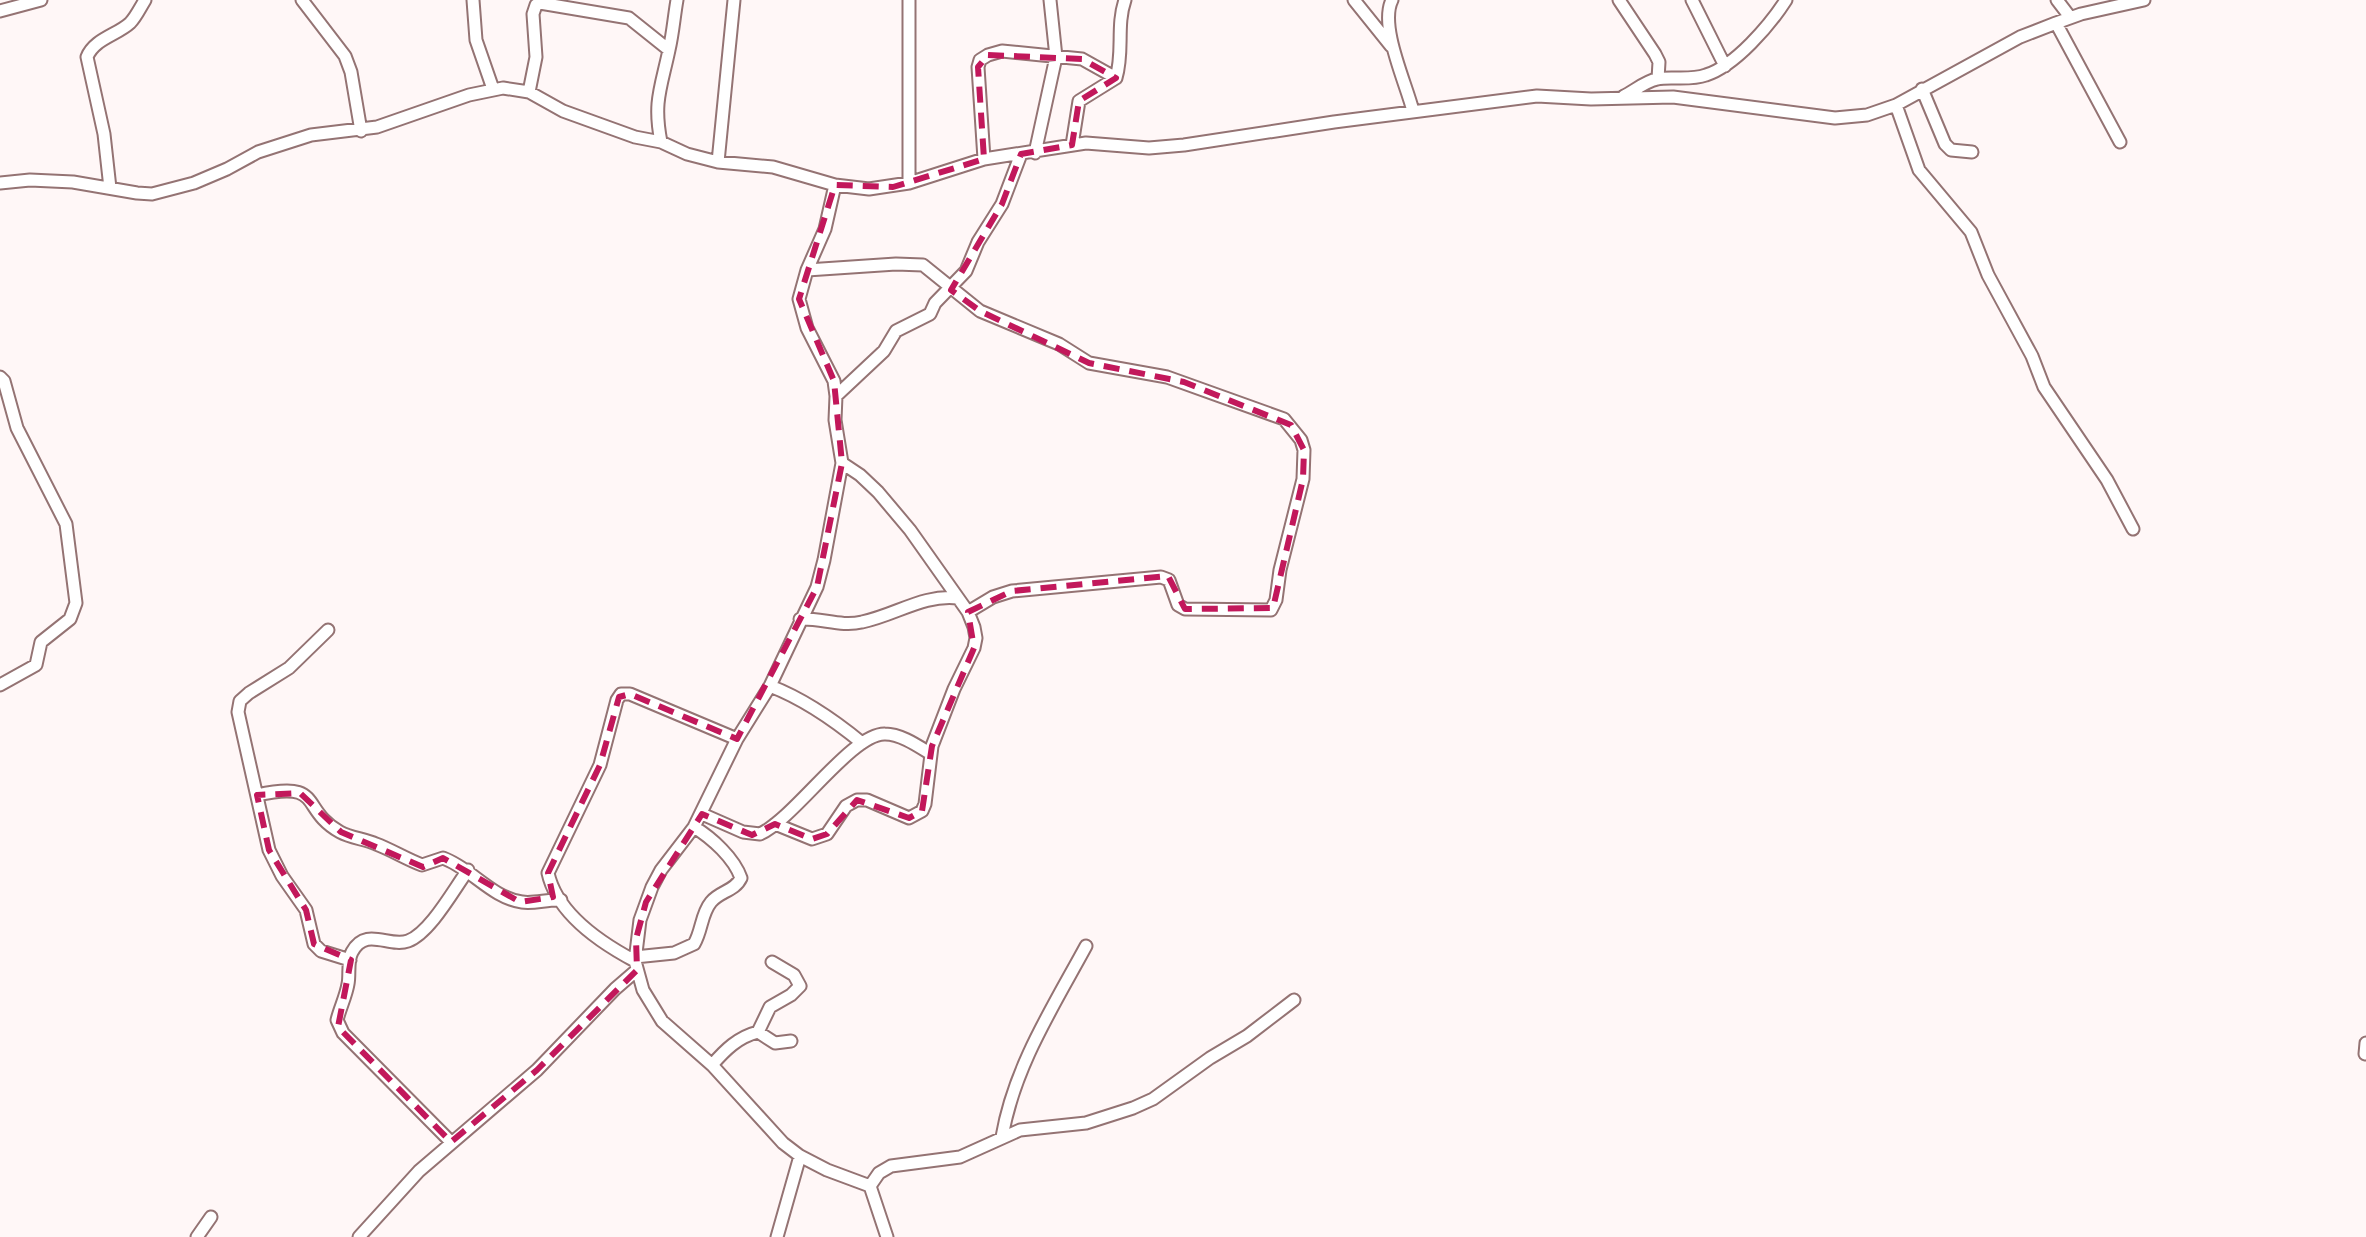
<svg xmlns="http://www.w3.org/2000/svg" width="2366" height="1237" viewBox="0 0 2366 1237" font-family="Barlow,sans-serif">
<rect width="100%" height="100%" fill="#fff7f7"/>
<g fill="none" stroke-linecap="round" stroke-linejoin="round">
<g stroke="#947373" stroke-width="15">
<path id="minor" d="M302,0L345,56L351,72L361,131
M473,0L476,40L493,89
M1354,0L1391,46
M1392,0C1379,26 1406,83 1413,111
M1619,0L1655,54L1659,62L1658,79
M1692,0L1725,66
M2057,0L2070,17
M0,11L41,0
M2056,23L2120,142
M1922,89L1945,144L1951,150L1972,152
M529,92L536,57L533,14L536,5L540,3L629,18L669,50
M1624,96C1634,91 1646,81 1657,79C1671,76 1689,81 1706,75C1735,66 1770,25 1786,0
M1896,105L1919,170L1971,232L1988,275L2032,356L2044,387L2107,480L2133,529
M661,142C653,102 661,88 669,50C673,33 674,17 677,0
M1072,145L1079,101L1116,78C1124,52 1116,26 1125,0
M1035,153L1056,57L1050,0
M984,159L978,67L980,60L988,55L1002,51L1082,59L1116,78
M718,162L734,0
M0,183L30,180L73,182L137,193L152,194L194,183L227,169L258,152L311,135L377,127L469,95L503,88L529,92L563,111L635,137L661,142L687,154L718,162L773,167L835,185L869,189L909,183L984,159L1086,143L1149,148L1184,145L1334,122L1537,96L1591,99L1673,97L1835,118L1867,115L1896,105L2020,37L2056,23L2081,14L2144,0
M909,183V0
M835,185L825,229L807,270L799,299L807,328L834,381L836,396L835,420L842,463L824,560L817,587L770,686L737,739L694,827L661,870L652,887L640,920L635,961L643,990L662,1021L712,1065L783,1143L800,1156L827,1170L870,1186L887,1237
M110,188L104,134L87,57C94,39 117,35 130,23C136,17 140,8 145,0
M807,270L896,264L923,265L980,311L1059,344L1089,363L1167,377L1284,419L1301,440L1304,450L1303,479L1280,570L1276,600L1271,610L1185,609L1178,605L1169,580L1161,577L1012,591L993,597L968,612
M0,377L4,381L17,428L66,524L76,603L70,619L41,642L36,665L0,685
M836,396L884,351L896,331L930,314L935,303L966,271L978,242L1002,204L1021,154
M800,619C822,618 841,627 862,622C896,615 923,594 958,598
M328,630L289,668L249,693L240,701L238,712L269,850L282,876L306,910L314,944L321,951L350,960
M770,686C804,699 834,720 862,743
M257,795C325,780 299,809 340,832C351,838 365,839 376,844C392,850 406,859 422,865L443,858C471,868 492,898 522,902C534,904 548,899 561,900
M702,814L743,832L760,834C795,818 852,733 885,734C901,734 918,746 931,754
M775,824L812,839L827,834L846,806L857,800H867L909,818L922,811L925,804L932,746L954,689L974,648L976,638L974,627L968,612L910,530L878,492L860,475L842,463
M635,957L674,953L694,944C702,931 701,914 711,902C720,891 735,891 741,878C734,858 712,838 694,827
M635,961C601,943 557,914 548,873L600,765L617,700L621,694H630L737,739
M758,1032L770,1007L791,995L800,986L794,975L772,962
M2365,1054L2366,1043
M712,1065C725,1050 738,1037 758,1032L775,1043L791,1041
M1002,1137C1014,1067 1053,1007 1086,946
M451,1142L343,1033L337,1020C340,1008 346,996 348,984C350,975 347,961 352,952C366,926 389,948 408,941C430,933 454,889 468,870
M870,1186L879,1173L891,1166L960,1157L1020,1130L1086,1123L1133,1108L1153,1099L1210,1058L1247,1036L1294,1000
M197,1237L211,1217
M359,1237L419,1171L537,1070L615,989L637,970
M777,1237L800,1156"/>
</g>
<use href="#minor" stroke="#fff" stroke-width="11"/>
</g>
<path fill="none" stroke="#c2185b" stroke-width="6" stroke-dasharray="16 10" stroke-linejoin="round" d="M988,55L1082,59L1116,78L1079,101L1072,145L1021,154L1002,204L951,290L980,311L1089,363L1184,382L1291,425L1304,450L1303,479L1273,608L1185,609L1168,576L1012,591L968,612L974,648L932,746L922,811L909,818L857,800L827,834L812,839L775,824L752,835L702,814L646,902L636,939L637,970L537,1070L451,1142L338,1027L351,960L314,944L306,910L269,850L257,795L300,793L341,832L423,867L443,858L520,902L553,897L548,873L600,765L619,697L630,694L737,739L817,587L842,463L834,381L799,299L835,185L893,187L984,159L978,67Z"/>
</svg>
